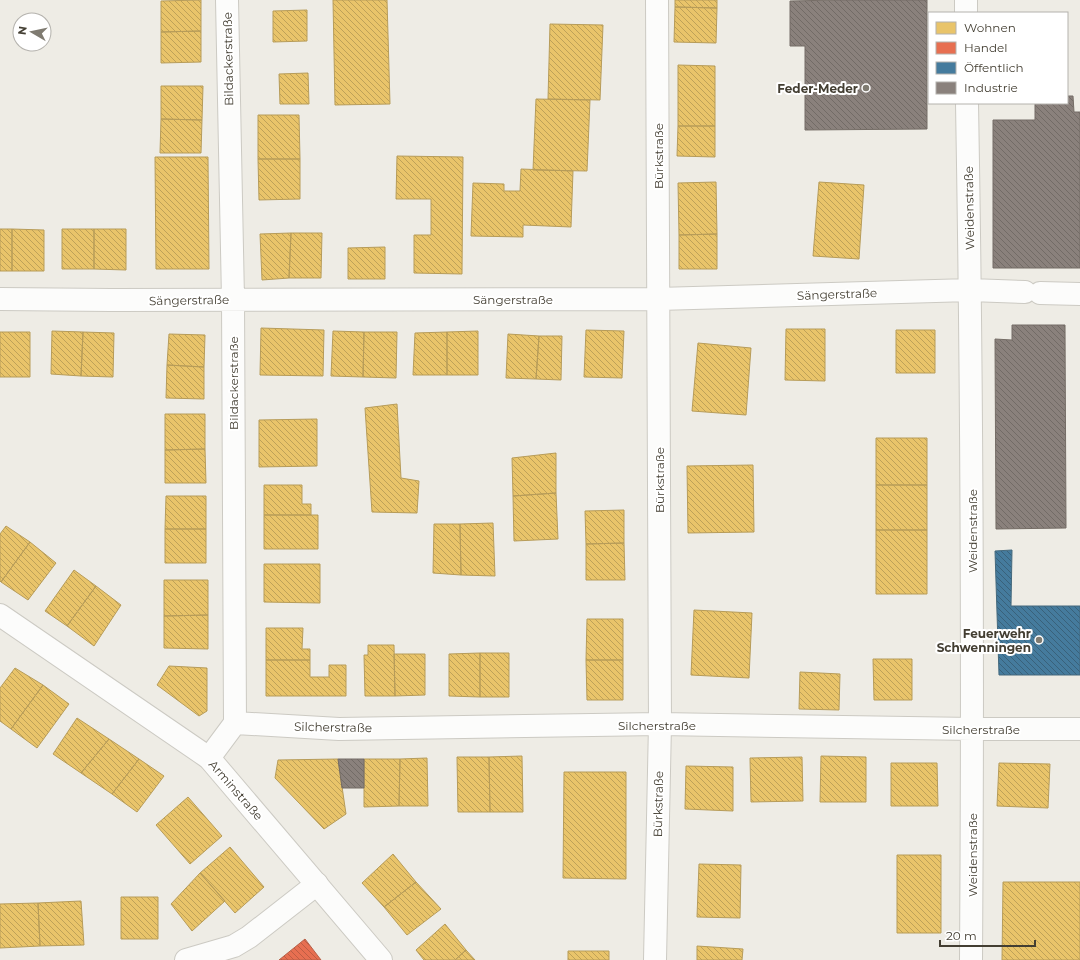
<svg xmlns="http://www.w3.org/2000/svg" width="1080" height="960" viewBox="0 0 1080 960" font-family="Montserrat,sans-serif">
<defs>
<pattern id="homes-back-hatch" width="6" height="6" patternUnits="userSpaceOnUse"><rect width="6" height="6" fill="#e9c46a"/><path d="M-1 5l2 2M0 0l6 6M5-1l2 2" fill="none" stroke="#bea158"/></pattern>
<pattern id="shops-back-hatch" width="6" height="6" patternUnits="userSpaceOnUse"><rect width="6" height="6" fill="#e76f51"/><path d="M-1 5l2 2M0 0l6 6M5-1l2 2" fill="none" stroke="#bd5d44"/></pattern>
<pattern id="public-back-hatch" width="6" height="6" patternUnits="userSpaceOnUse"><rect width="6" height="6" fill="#457b9d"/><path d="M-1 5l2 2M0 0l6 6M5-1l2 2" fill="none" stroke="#39617a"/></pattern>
<pattern id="industry-back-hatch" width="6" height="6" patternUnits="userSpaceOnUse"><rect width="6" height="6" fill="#8a817c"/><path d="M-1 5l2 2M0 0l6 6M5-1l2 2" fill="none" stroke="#726b66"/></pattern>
</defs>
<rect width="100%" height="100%" fill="#eeece5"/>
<path fill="url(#homes-back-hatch)" stroke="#b79c59" d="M201,0V31L161,32V1Z
M333,0H387L390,104L335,105Z
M675,0H717V8L675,7Z
M675,7L717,8L716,43L674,42Z
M307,10V41L273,42V11Z
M550,24L603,25L600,100L548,99Z
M201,31V62L161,63V32Z
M678,65L715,66V126H678Z
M308,73L309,104H280L279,74Z
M161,86H203L202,120L161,119Z
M536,99L590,100L587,171L533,170Z
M258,115H299L300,159H258Z
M161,119L202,120L201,153H160Z
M678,126H715V157L677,156Z
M397,156L463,157L462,274L414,273V235H431V199H396Z
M155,157H208L209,269H156Z
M258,159H300V199L259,200Z
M521,169L573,171L571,227L523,225V237L471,236L473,183L504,184V191H520Z
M716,182L717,234L679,235L678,183Z
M819,182L864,185L859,259L813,256Z
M0,229H12V271H0Z
M12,229L44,230V271H12Z
M62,229H94V269H62Z
M94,229H126V270L94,269Z
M291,233L289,278L262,280L260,234Z
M291,233H322L321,278H289Z
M717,234V269H679V235Z
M385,247V279H348V248Z
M261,328L324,330L323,376L260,375Z
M786,329H825V381L785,380Z
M586,330L624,331L622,378L584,377Z
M896,330H935V373H896Z
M52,331L83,332L81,376L51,374Z
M333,331L364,332L363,377L331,376Z
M478,331V375H447V332Z
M0,332H30V377H0Z
M83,332L114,333L113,377L81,376Z
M364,332H397L396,378L363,377Z
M447,332V375H413L415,333Z
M169,334L205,335L204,367L167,365Z
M508,334L539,336L536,379L506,378Z
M539,336H562L561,380L536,379Z
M698,343L751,348L746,415L692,411Z
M167,365L204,367V399L166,398Z
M397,404L401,478L419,481L417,513L372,512L365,408Z
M165,414H205V449L165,450Z
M317,419V466L259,467V420Z
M876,438H927V485H876Z
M205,449L206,483H165V450Z
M556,453V493L513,496L512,458Z
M753,465L754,532L688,533L687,466Z
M264,485H302V504H311V515H264Z
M876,485H927V530H876Z
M556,493L558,539L514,541L513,496Z
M166,496H206V529H165Z
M624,510V543L586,544L585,511Z
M264,515H318V549H264Z
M493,523L495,576L461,575L460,524Z
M434,524H460L461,575L433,573Z
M6,526L30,542L1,582L0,581V534Z
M165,529H206V563H165Z
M876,530H927V594H876Z
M30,542L56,563L28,600L1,582Z
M624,543L625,580H586V544Z
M264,564H320V603L264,602Z
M74,570L96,586L67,626L45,611Z
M164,580H208V615L164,616Z
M96,586L121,605L94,646L67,626Z
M694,610L752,613L749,678L691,675Z
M208,615V649L164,648V616Z
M587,619H623V660H586Z
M266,628H303L302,649H310V660H266Z
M368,645H394L395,696H365L364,655H368Z
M480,653H509V697H480Z
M480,653V697L449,696V654Z
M394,654H425V695L395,696Z
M873,659H912V700H874Z
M266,660H310V677H329V665H346V696H266Z
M586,660H623V700H587Z
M169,666L207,668V711L199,716L157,685Z
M15,668L43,685L11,729L0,721V688Z
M800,672L840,674L839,710L799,709Z
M43,685L69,704L37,748L11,729Z
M77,718L109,739L81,773L53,754Z
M109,739L139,759L112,794L81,773Z
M522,756L523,812H490L489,757Z
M821,756L866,757V802H820Z
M457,757H489L490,812H458Z
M802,757L803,801L751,802L750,758Z
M427,758L428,806H399L400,759Z
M139,759L164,776L137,812L112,794Z
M338,759L346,814L324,829L275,778L278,760Z
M364,759H400L399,806L364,807Z
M891,763H937L938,806H891Z
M999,763L1050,764L1048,808L997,806Z
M686,766L733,767V811L685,809Z
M564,772H626V879L563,878Z
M188,797L222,836L190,864L156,825Z
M230,847L264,887L235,913L200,873Z
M393,854L416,882L384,907L362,883Z
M897,855H941V933H897Z
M699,864L741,865L740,918L697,917Z
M200,873L225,901L192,931L171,904Z
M416,882L441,909L407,935L384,907Z
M1003,882H1080V960H1002Z
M121,897H158V939H121Z
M81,901L84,945L40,946L38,903Z
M38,903L40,946L0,948V904Z
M445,924L466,950L455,960H424L416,950Z
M697,946L743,949L742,960H697Z
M466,950L475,960H455Z
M568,951H609V960H568Z"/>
<path fill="url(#shops-back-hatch)" stroke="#b66048" d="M305,939L321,960H279Z"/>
<path fill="url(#public-back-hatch)" stroke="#44697d" d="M1012,550L1011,606H1080V675H999L995,551Z"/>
<path fill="url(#industry-back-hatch)" stroke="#756d66" d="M836,0H927V129L805,130V46H790V1Z
M1067,96H1073L1074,112H1080V268H993V120H1035V103H1067Z
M1012,325H1065L1066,528L996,529L995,339L1012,340Z
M338,759H364V788H342Z"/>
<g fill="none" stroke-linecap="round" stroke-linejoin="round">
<g stroke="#cccac3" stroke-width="24">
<path id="minor" d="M966,0V13
M967,103C972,389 973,674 971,960
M1040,293L1080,294
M0,299L111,300L658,299L970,290L1025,292
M235,723L339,729L660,724L973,729H1080
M209,758L235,723L233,299L227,0
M186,960L234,946L249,937L317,884
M655,960L660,724L657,0"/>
</g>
<g stroke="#cccac3" stroke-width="24">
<path id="tertiary" d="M0,615L209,758L381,960"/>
</g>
<use href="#minor" stroke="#fcfcfb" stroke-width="22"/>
<use href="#tertiary" stroke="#fcfcfb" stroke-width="22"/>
</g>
<g fill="#7f7b71" stroke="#fff" stroke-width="1.5">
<circle cx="866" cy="88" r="4"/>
<circle cx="1039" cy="640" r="4"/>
</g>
<g text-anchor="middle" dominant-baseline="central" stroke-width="4" stroke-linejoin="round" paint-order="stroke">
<g font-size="12" fill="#433e32" stroke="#fff">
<text transform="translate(228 59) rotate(-91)">Bildackerstraße</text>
<text transform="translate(658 156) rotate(-90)">Bürkstraße</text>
<text transform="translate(969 208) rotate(-91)">Weidenstraße</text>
<text transform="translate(837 294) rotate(-2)">Sängerstraße</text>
<text x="513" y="299">Sängerstraße</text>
<text transform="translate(189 300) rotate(-1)">Sängerstraße</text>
<text transform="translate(233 383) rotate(-90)">Bildackerstraße</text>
<text transform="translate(659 480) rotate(-90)">Bürkstraße</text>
<text transform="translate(972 531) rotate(-90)">Weidenstraße</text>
<text x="657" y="725">Silcherstraße</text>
<text transform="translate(333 727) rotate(1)">Silcherstraße</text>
<text x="981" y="729">Silcherstraße</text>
<text transform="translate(236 790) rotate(49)">Arminstraße</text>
<text transform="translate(658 804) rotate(-89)">Bürkstraße</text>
<text transform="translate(972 855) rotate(-90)">Weidenstraße</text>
</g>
<g font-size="12" font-weight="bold" fill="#433e32" stroke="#fff" text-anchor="end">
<text x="858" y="88">Feder-Meder</text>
<text x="1031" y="633">Feuerwehr<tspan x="1031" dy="14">Schwenningen</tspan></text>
</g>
</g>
<rect x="928" y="12" width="140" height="92" fill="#ffffff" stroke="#b4b2ad"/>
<rect x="936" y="22" width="20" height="12" fill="#e9c46a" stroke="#b4b2ad"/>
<text x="964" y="32" font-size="12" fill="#433e32">Wohnen</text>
<rect x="936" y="42" width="20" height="12" fill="#e76f51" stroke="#b4b2ad"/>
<text x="964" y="52" font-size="12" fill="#433e32">Handel</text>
<rect x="936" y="62" width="20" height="12" fill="#457b9d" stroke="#b4b2ad"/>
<text x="964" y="72" font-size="12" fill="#433e32">Öffentlich</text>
<rect x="936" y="82" width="20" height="12" fill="#8a817c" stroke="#b4b2ad"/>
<text x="964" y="92" font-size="12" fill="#433e32">Industrie</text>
<g transform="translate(32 32) rotate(279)"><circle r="19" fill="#ffffff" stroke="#b4b2ad"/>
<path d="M0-3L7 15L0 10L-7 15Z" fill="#7f7b71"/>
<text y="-6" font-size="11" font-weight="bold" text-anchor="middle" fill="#433e32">N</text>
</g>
<path d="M940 940v6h95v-6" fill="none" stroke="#433e32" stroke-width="2"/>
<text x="946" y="940" font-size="12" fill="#433e32" stroke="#ffffff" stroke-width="3" paint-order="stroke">20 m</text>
</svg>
